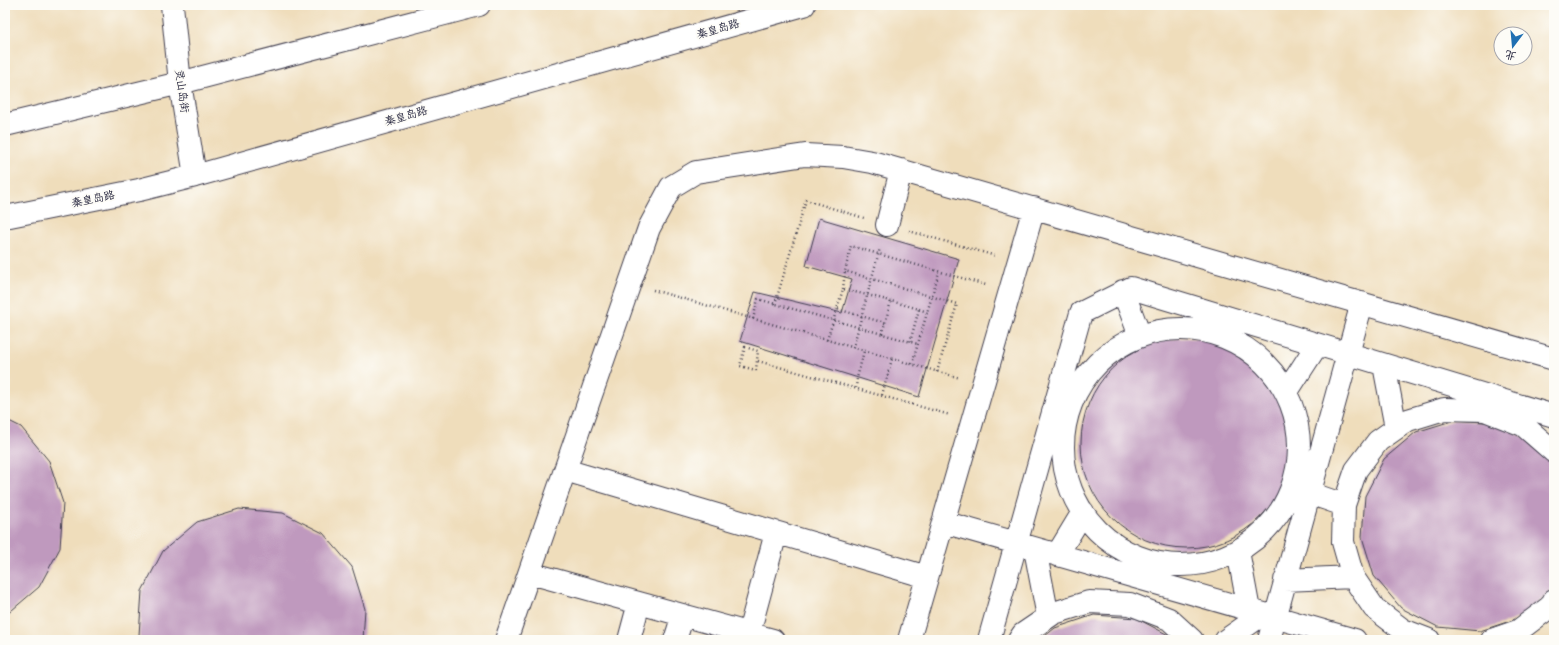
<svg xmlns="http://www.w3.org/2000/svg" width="1559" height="645" viewBox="0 0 1559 645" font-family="'Balsamiq Sans','LXGW WenKai TC',sans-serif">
<rect width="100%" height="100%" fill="#fdfcf7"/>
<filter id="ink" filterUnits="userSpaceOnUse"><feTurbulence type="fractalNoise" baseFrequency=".025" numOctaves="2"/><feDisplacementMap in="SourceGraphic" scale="8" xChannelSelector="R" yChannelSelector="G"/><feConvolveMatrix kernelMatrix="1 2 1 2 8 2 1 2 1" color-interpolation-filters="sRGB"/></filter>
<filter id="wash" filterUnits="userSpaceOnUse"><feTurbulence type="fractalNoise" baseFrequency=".012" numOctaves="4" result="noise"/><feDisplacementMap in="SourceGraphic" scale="16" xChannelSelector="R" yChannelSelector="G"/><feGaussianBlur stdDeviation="0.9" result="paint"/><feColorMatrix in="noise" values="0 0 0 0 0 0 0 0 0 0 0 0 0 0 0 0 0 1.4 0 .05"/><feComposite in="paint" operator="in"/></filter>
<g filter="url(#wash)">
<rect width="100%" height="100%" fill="#efddbb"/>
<g id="blocks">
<path fill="#bf99be" d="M819,218L959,259L919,397L740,341L755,292L842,313L852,279L806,266Z
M1081 443a105 105 0 1 1 210 0a105 105 0 1 1-210 0Z
M5,419L21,427L49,461L63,503L60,548L39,587L5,616Z
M1455,420L1497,423L1534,442L1554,466V585L1551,591L1519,618L1480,631L1438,627L1401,608L1374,576L1362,537L1365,496L1384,459L1416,432Z
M239,509L283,513L323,533L352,567L365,609L363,640H141L139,635L142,591L163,551L197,522Z
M1094,615L1136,618L1172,637L1175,640H1040L1055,628Z"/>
</g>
</g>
<g filter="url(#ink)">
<use href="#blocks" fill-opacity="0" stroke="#413e4e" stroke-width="1"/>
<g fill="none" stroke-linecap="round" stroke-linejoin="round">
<g stroke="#413e4e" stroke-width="24">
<path id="minor" d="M887,225L901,170
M1123,291L1140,336
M1063 447a118 118 0 1 1 236 0a118 118 0 1 1-236 0Z
M1384,365L1396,428
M1286,393L1317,345
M565,470L927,577
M1309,493L1344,505
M943,522L1355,640
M1035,549L1048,617
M1238,551L1249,610
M1057,555L1083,512
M530,573L773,640
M1285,580L1353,577
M506,640L649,228L671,187L696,172L805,155L843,157L872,162L1554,359
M629,640L639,603
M675,640L683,615
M747,640L776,533
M909,640L1034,208
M989,640L1081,313L1131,288L1554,416
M1019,640L1023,634L1054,613L1089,602L1130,604L1169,619L1192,640
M1226,640L1263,614
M1269,640L1362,303
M1429,640L1403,630L1374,608L1353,577L1343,542L1344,505L1356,470L1378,441L1408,420L1444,409L1485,410L1523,425L1554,452
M1492,640L1518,631L1551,606L1554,600"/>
</g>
<g stroke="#413e4e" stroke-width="24">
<path id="tertiary" d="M172,5L180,83L195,176
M5,125L180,83L479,5
M5,217L139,190L195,176L804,5"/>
</g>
<path stroke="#413e4e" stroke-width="2.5" stroke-dasharray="1 3" stroke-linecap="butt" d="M909,231L996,256
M843,289L845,271
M653,290L960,378
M775,304L806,200L864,218
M919,309L927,312
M753,319L758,299L918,344
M885,323L837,309L843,289L891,301
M882,334L891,301L919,309L910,342
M827,340L837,309
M745,347L758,351L756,370L740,366Z
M853,348L880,248
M758,361L950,415
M912,364L939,272
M937,372L957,304L845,271L851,246L986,285
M856,388L857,378L864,351
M882,395L892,359"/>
<use href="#minor" stroke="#fff" stroke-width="22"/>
<use href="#tertiary" stroke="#fff" stroke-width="22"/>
</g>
</g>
<g text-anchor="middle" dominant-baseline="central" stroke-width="3.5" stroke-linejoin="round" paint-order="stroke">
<g font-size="11" fill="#22223b" stroke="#fdfcf7">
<text transform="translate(718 29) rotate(-16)">秦皇岛路</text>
<text transform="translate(182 91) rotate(82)">灵山岛街</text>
<text transform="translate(406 116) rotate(-16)">秦皇岛路</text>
<text transform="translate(93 199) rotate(-12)">秦皇岛路</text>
</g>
</g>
<rect width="1559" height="645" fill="none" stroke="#fdfcf7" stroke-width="20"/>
<g transform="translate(1513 46) rotate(196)"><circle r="19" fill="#fdfcf7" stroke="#a5a5ac"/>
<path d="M0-3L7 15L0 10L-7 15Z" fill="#1f6fb2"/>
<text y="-6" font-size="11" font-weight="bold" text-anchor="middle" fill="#22223b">北</text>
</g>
</svg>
